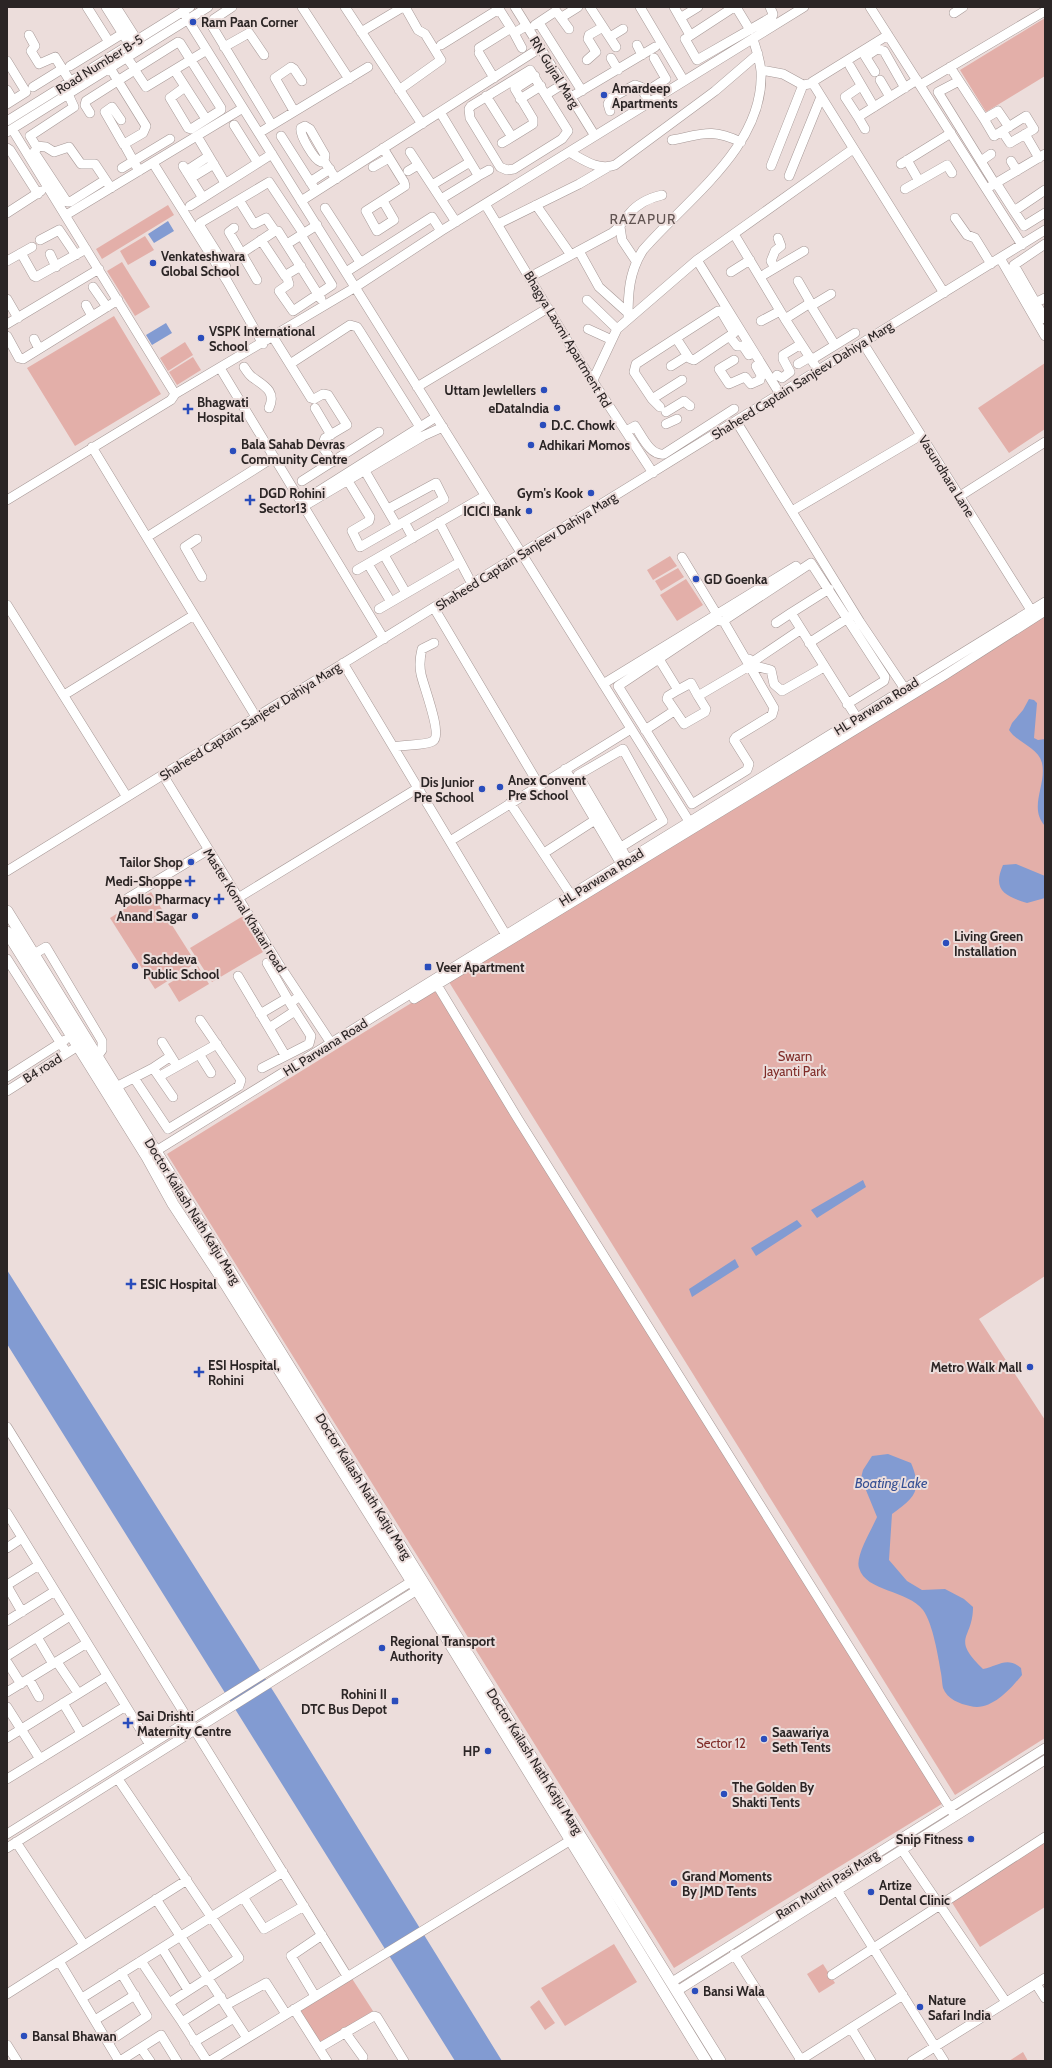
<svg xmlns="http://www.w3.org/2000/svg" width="1052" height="2068" viewBox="0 0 1052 2068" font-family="Cabin,sans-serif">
<rect width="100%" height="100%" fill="#ecdddb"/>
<path fill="#e3afa9" d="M1045,18V76L986,112L960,70Z
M168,205L174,215L102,259L96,249Z
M145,236L154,250L128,265L120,251Z
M122,262L150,307L135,316L107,271Z
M114,316L161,394L75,446L27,368Z
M185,342L193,355L168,371L160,358Z
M193,357L201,370L177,385L169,372Z
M1045,363V429L1009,453L978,408Z
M670,556L677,566L653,580L647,570Z
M678,568L684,577L661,591L655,581Z
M686,579L703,605L677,621L660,595Z
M1045,616V1276L979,1319L1045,1420V1738L955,1795L449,982Z
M151,892L196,963L155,989L110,918Z
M243,916L263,952L212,982L190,948Z
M198,966L209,984L179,1002L168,984Z
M434,989L945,1802L674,1968L167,1154Z
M1045,1842V1907L980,1947L951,1901Z
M614,1944L637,1982L565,2026L541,1988Z
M823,1964L835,1983L819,1993L807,1974Z
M351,1977L373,2011L320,2044L298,2010Z
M539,2000L555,2023L545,2030L530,2007Z
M1023,2052L1028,2061H1009Z"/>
<path fill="#829bd2" d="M168,221L174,231L154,243L148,234Z
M166,323L172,333L152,345L146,335Z
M1029,699L1034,700L1037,703L1034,738L1038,740L1045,739V826C1028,807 1047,785 1042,763C1038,747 1017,743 1009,730L1012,723L1023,710Z
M1016,864L1045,876V898L1027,903C1005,896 992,890 1003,865Z
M863,1180L866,1187L817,1218L811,1210Z
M797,1220L802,1226L756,1256L751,1248Z
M735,1259L739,1267L692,1297L689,1289Z
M7,1270L277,1697L502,2061H455L7,1344Z
M888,1454L911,1463C923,1491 914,1498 892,1514L889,1560L907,1581L922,1590L945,1589L964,1599L973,1607C973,1640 950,1637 983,1669C998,1666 1007,1656 1021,1668L1022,1675C1010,1690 990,1712 970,1706C960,1704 947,1699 943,1688C942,1684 942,1678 941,1673C938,1656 933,1624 923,1610C908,1590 866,1592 859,1568C855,1556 872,1529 877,1517L861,1478L863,1470L872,1456Z"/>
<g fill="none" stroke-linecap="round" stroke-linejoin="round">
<g stroke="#a69896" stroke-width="10">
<path id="minor" d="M87,7L109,42
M106,7L133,50
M116,7L137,40
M232,7L214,19L212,26L272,125
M302,7L349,79
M345,7L422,124
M515,7L595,136
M640,7L684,81
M674,7L690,35
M734,7L685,39L697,60L772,17L773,14L770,7
M736,7L750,30
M870,7L1022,245
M183,12L692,826
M954,13L963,7
M562,17L578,7
M680,18L698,7
M539,23L582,91
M535,25L556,11L569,29
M603,27L616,47
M361,32L403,7
M514,33L522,48
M29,35L35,46L31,51L39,64L55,57L70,81
M888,35L812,82L944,293
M610,37L623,29
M441,45L499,9L511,28
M637,45L642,55
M224,47L249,33L264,55
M479,48L511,28L514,33L526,26
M479,53L494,78
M868,55L877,49L884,51L905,88
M865,56L875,72
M127,58L135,69L178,42L180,43L221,108V110L191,129L188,128L170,98L185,87
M611,58L618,70
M587,60L596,52L588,39L589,35L603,27L590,7
M7,61L26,92L7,104
M70,66L122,34
M850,66L874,107
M950,67L984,119L998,111L1009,127
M110,68L146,126L143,133L124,144L139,171
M134,69L146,87L207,50
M530,70L568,131L562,139L514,169L507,170L500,167L470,118L469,109L471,106Z
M761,70L783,74L803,85L809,84
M175,71L206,119
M880,80L890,97
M959,81L938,92L995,184
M920,85L1045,11
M861,86L845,97L858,117L917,80
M33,87L62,69
M7,90L13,100
M399,90L441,60L425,34L418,30L405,7
M644,93L666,79L654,58
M68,94L74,107L30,136L36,146L46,147L54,152L69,147L81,164H95L111,188
M547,94L563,84
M486,96L512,137L502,143
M571,97L655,47
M520,99L541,86
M294,111L275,78L291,67L294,69L302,81
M610,111L608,104L611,98L635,85L641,87L649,103
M440,112L478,175L477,177L441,199
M90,113L85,105L86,101L130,73
M1026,116L1034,129L1010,143L1002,131Z
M858,117L865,129
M984,119L994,136L1002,131
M121,120L112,107L105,112L124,145
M7,121L190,7
M234,125L258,163
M12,129L175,394
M7,132L208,7
M259,133L368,67
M1025,134L1039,158
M197,136L225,183
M281,136L316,191
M512,137L533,124V119L515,89L535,76
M672,140C703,134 711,128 741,142
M38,147L34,152L67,202H70L105,180
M7,148L10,150L38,194
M410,152L456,222
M569,152C584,160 598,171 615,165L715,91L758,54
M907,160L919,181
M324,161L321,162C314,160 299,134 301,128L305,126L310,129L325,155L324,161L336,179
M981,161L991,154
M1011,161L1017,171
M153,163L227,281L263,344
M901,164L951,133
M183,166L203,198
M771,166L803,85
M373,167L389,158
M122,168L170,139
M186,171L209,156
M408,171L418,165
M478,176L489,170
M789,176L821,97
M191,178L214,164
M310,182L330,169
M432,185L470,162
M991,186L1045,154
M998,186L1014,211
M905,189L947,165L952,173
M1045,190L1014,211L1024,226L1045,213
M239,200L254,224L266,218L275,231
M301,201L540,48
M383,201L394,220L377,231L366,211L405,186L404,182L383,148
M485,204L579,360L653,473
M536,205L571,255
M190,206L272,154
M325,208L360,262
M7,213L41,191
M66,215L243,108
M955,218L967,235L975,238L991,264
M498,224L579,184L608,167
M620,227L622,240L636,261
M234,228L229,232L257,280
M734,234L785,319L818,370
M301,235L332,285L293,311L279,291L289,284L286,275L301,266
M40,240L59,230L76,255
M261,240L285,276
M287,244L317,225
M1045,244L1014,265L1045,319
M579,251L599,287L628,313
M21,253L34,276L36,277L86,249
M242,253L275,231H278L321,299
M50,254L56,267
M1000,258L1045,336
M697,260L780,394
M7,261L32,247
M226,267L200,226V223L269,182L303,233
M775,268L771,261L775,251L781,246L778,238
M346,272L432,217L441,231
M731,272L750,260
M530,277L612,233C619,228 623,222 629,214C637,204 649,198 662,195
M760,277L804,251
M798,281L809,300L808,305
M93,287L107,307
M7,299L18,318
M587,300L617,329
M1035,303L1045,298
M86,305L92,316
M811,306L835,345
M628,319C628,293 629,272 643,250C687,199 765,146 761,71C760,60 756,49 753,39
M785,319L807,305L811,306L831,294
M761,321L780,311
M7,324L99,269
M588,329L612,340
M7,336L19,358L23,359L118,300
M273,337L311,398L314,399L323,394L328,395L347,425L325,438L322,446L333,462
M730,337L737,346H743L749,355
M34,339L39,349
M863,343L1031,610
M734,360L719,369L729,384L745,377L751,384L760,380L761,375L756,366
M811,360L855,333
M290,364L350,325L357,327L359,330L420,427
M798,364L810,357
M671,366L687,356
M244,367C246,370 249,375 252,377C263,385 277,391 269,408
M220,368L384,639
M777,375L782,378L790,372L783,359V355L801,344
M593,380L617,329L697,260L853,149
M417,387L548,308
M652,399L682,380
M660,407L652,399L634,372L636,364L676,338L689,358L694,360L734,333L721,311H718L676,338
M315,408L331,435
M666,412L684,401L690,406
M736,421L860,622L907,692
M666,424L677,419
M626,431L635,426C642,436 650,456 664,454L734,409
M92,447L256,717
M365,471L397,526
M302,481L379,432
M348,481L370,517L369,521L352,531L360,547L444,499L436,483L388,509
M314,494L436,417
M960,496L1045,442
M7,500L171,400L175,394L354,288L441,231L804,7
M304,506L423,436L443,427
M792,511L921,435
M439,522L472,584
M407,527L413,538
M147,537L274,457
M197,539L185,547L202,577
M384,555L406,593
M682,557L716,613
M368,564L391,602
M357,570L485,496
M829,589L791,613L857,718
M7,605L127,797
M434,608L539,785
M379,609L460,562
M726,619L811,563L885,677L884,681L847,704
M717,620L724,622L774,708L772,715L736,737L734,740L749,764L747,770L692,804L618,686Z
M776,623L791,613
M809,643L851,616
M659,659L678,690L668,696L667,699L684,724L705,712L706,709L698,696
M749,659L755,666L771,670L774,684L782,691L824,667
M343,663L506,935
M751,663L800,630
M603,684L796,566
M678,690L691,683L698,696L749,666
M64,695L194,615
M645,730L674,711
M394,747C404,744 426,746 433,741C443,735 423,685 421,674C419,665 420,657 422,649L434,643
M565,769L621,864
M163,775L280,966L331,1043
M510,803L571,895
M450,841L631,729
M621,847L663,821L623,749L578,775L628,860
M544,853L595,820
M7,871L1045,230
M128,898L208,850
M238,898L418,788
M34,954L46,947L102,1041V1050L97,1057
M7,959L67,1053
M267,963L290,1003
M238,976L285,1055
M434,980L518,1119L955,1816
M414,999L945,675L1045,611
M260,1014L287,998
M269,1028L295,1011
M162,1042L177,1066
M199,1054L211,1073
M153,1068L171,1056
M262,1068L309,1044L311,1036L290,1003L300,996
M160,1076L217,1044
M7,1077L65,1040
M134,1078L168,1129L239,1086L241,1080L200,1020
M116,1087L153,1068L173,1097
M7,1091L78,1046
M156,1151L1045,602
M7,1427L347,1976
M7,1513L150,1745
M7,1548L22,1538
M7,1585L39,1565
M7,1586L22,1612
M7,1621L55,1591
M37,1637L53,1664
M7,1656L70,1616
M7,1662L21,1684
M57,1662L78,1693
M29,1679L39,1697
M7,1692L87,1643
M63,1703L81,1733
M7,1707L40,1759
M7,1738L107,1676
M7,1779L126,1706
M118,1779L239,1958L169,2003L141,1961
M7,1834L417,1578
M16,1842L84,1945
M7,1848L422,1587
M902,1850L1006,2002
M833,1884L944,2061
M243,1897L264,1929L304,1906
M156,1899L247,2038
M162,1948L188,1990
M734,1954L801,2060
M59,1961L119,2061
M832,1975L1045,1837
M672,1982L1045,1748
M1036,1984L1045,1998
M677,1991L1045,1760
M7,1994L187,1880
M315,1996L291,1956L322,1935
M82,1998L283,1872
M169,2003L182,2022
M226,2005L266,1983L286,2014
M294,2009L327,2061
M95,2020L135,1995
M851,2028L871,2061
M345,2032L363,2057
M108,2042L147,2016L121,1973
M194,2042L234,2018
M7,2045L17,2061
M141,2048L150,2061
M319,2048L374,2016L377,2017L404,2061
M120,2061L161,2035L177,2061
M207,2061L182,2022L221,1997
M210,2061L571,1840
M799,2061L903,1995
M912,2061L1045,1978"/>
</g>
<g stroke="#a69896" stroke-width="12">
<path id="major" d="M7,911L720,2061
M7,932L147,1157L173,1204L226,1285L417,1590L706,2061"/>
</g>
<use href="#minor" stroke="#fff" stroke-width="9"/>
<use href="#major" stroke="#fff" stroke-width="11"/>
</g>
<g fill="#2a4dbc" stroke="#ecdddb" stroke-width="1.5">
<circle cx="193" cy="22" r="4"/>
<circle cx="604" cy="95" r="4"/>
<circle cx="153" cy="263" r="4"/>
<circle cx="201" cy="338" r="4"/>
<circle cx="544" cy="390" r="4"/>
<circle cx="557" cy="408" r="4"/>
<path d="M186 403h4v4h4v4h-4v4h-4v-4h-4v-4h4z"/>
<circle cx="543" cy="425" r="4"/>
<circle cx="531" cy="445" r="4"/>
<circle cx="233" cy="451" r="4"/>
<circle cx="591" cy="493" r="4"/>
<path d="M248 494h4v4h4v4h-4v4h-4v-4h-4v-4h4z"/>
<circle cx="529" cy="511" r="4"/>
<circle cx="696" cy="579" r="4"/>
<circle cx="500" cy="787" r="4"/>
<circle cx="482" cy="789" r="4"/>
<circle cx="191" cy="862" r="4"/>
<path d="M188 875h4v4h4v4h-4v4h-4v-4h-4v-4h4z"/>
<path d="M217 893h4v4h4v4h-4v4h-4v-4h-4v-4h4z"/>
<circle cx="195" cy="916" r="4"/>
<circle cx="946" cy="943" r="4"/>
<circle cx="135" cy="966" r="4"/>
<rect x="424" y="963" width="8" height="8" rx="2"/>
<path d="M129 1278h4v4h4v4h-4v4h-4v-4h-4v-4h4z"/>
<circle cx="1030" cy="1367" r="4"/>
<path d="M197 1366h4v4h4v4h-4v4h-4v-4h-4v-4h4z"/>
<circle cx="382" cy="1648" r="4"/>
<rect x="391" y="1697" width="8" height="8" rx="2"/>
<path d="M126 1717h4v4h4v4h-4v4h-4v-4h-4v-4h4z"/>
<circle cx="764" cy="1739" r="4"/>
<circle cx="488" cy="1751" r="4"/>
<circle cx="724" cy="1794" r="4"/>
<circle cx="971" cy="1839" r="4"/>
<circle cx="674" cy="1883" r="4"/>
<circle cx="871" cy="1892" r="4"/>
<circle cx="695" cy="1991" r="4"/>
<circle cx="920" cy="2007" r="4"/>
<circle cx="24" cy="2036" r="4"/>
</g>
<g text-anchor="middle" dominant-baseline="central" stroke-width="4" stroke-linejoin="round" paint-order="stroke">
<g font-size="13" font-weight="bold" fill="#2b2525" stroke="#ecdddb" text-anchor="start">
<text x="201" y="22">Ram Paan Corner</text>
<text x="612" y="88">Amardeep<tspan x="612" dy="15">Apartments</tspan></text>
<text x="161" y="256">Venkateshwara<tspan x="161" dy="15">Global School</tspan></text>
<text x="209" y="331">VSPK International<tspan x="209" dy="15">School</tspan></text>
<text x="536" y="390" text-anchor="end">Uttam Jewlellers</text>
<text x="197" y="402">Bhagwati<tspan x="197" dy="15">Hospital</tspan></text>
<text x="549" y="408" text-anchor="end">eDataIndia</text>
<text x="551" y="425">D.C. Chowk</text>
<text x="241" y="444">Bala Sahab Devras<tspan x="241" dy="15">Community Centre</tspan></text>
<text x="539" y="445">Adhikari Momos</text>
<text x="259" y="493">DGD Rohini<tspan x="259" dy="15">Sector13</tspan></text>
<text x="583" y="493" text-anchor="end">Gym's Kook</text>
<text x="521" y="511" text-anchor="end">ICICI Bank</text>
<text x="704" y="579">GD Goenka</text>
<text x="508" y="780">Anex Convent<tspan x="508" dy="15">Pre School</tspan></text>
<text x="474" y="782" text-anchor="end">Dis Junior<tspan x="474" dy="15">Pre School</tspan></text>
<text x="183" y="862" text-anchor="end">Tailor Shop</text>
<text x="182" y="881" text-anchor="end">Medi-Shoppe</text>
<text x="211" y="899" text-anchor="end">Apollo Pharmacy</text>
<text x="187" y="916" text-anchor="end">Anand Sagar</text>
<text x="954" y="936">Living Green<tspan x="954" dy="15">Installation</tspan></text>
<text x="143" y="959">Sachdeva<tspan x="143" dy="15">Public School</tspan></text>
<text x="436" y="967">Veer Apartment</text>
<text x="140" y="1284">ESIC Hospital</text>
<text x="208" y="1365">ESI Hospital,<tspan x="208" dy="15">Rohini</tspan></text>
<text x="1022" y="1367" text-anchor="end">Metro Walk Mall</text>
<text x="390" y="1641">Regional Transport<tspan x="390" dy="15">Authority</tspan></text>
<text x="387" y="1694" text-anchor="end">Rohini II<tspan x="387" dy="15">DTC Bus Depot</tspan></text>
<text x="137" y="1716">Sai Drishti<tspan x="137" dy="15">Maternity Centre</tspan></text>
<text x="772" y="1732">Saawariya<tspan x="772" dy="15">Seth Tents</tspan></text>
<text x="480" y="1751" text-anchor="end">HP</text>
<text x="732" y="1787">The Golden By<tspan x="732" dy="15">Shakti Tents</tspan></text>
<text x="963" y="1839" text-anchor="end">Snip Fitness</text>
<text x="682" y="1876">Grand Moments<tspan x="682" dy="15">By JMD Tents</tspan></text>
<text x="879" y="1885">Artize<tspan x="879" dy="15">Dental Clinic</tspan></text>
<text x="703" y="1991">Bansi Wala</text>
<text x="928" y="2000">Nature<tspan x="928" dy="15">Safari India</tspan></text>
<text x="32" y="2036">Bansal Bhawan</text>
</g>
<g font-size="13" fill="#2b2525" stroke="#ecdddb">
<text transform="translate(99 64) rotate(-32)">Road Number B-5</text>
<text transform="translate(555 72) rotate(58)">RN Gujral Marg</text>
<text transform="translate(568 339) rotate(59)">Bhagya Laxmi Apartment Rd</text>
<text transform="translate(802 380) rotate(-32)">Shaheed Captain Sanjeev Dahiya Marg</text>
<text transform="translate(947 476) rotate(58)">Vasundhara Lane</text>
<text transform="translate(526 551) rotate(-32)">Shaheed Captain Sanjeev Dahiya Marg</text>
<text transform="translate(876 706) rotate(-32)">HL Parwana Road</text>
<text transform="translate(250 721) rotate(-32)">Shaheed Captain Sanjeev Dahiya Marg</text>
<text transform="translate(601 877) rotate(-32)">HL Parwana Road</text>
<text transform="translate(245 910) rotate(58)">Master Komal Khatari road</text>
<text transform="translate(325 1047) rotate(-32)">HL Parwana Road</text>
<text transform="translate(42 1068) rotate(-32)">B4 road</text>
<text transform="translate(193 1211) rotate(58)">Doctor Kailash Nath Katju Marg</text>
<text transform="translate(364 1486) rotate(58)">Doctor Kailash Nath Katju Marg</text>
<text transform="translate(535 1761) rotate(58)">Doctor Kailash Nath Katju Marg</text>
<text transform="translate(827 1884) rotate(-32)">Ram Murthi Pasi Marg</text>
</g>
<g font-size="13" fill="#7f2c28" stroke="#ecdddb">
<text x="795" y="1056">Swarn<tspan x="795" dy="15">Jayanti Park</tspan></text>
<text x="721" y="1743">Sector 12</text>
</g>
<g font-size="14" letter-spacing="1" fill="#615452" stroke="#ecdddb">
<text x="643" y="219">RAZAPUR</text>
</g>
<g font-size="14" font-style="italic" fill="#354f93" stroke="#ecdddb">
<text x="891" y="1483">Boating Lake</text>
</g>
</g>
<rect width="1052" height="2068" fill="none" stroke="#2b2525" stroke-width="16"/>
</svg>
